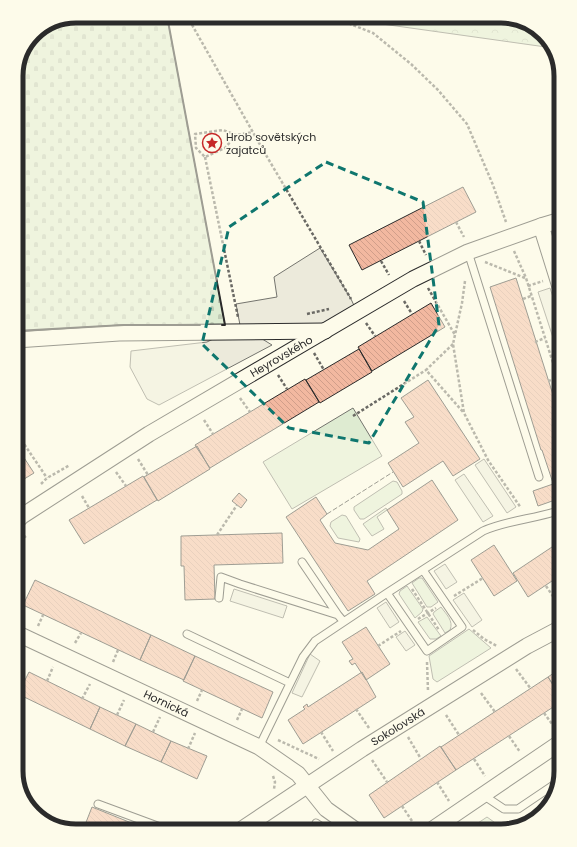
<svg xmlns="http://www.w3.org/2000/svg" width="577" height="847" viewBox="0 0 577 847" font-family="Poppins,sans-serif">
<defs>
<pattern id="forest-crowns" width="20" height="18" patternUnits="userSpaceOnUse"><rect width="20" height="18" fill="#deebd1"/><path d="M2 6a3 3 0 1 1 6 0M12 15a3 3 0 1 1 6 0" fill="none" stroke="#bfcab4"/></pattern>
<pattern id="cemetery-stones" width="16" height="16" patternUnits="userSpaceOnUse"><rect width="16" height="16" fill="#deebd1"/><path d="M2 7V4a2 2 0 0 1 4 0v3zM10 15v-3a2 2 0 0 1 4 0v3z" fill="#bfcab4"/></pattern>
<pattern id="building-back-hatch" width="6" height="6" patternUnits="userSpaceOnUse"><rect width="6" height="6" fill="#f2b8a0"/><path d="M-1 5l2 2M0 0l6 6M5-1l2 2" fill="none" stroke="#d09e8a"/></pattern>
</defs>
<rect width="100%" height="100%" fill="#fdfbea"/>
<path fill="#deebd1" stroke="#74746e" d="M353,408L382,456L292,509L263,462Z
M393,481L397,482L402,491V494L364,519H360L354,510V507Z
M386,508L387,510L377,517L384,529L372,536L363,524Z
M342,515L346,516L360,539L359,542L338,538L330,526L331,522Z
M419,578H422L438,602L431,607H427L412,583Z
M407,586L423,609L422,612L415,618L399,594L400,591Z
M441,607C446,614 454,621 450,630L445,633L433,614L434,612Z
M427,617L441,636L436,639H430L418,622Z
M469,629L491,648L437,682L433,679L429,656Z
M487,817L505,830L466,831Z"/>
<path fill="url(#forest-crowns)" stroke="#74746e" d="M325,16H505L531,24L553,48Z"/>
<path fill="url(#cemetery-stones)" stroke="#74746e" d="M76,16H167L225,325H124L16,331V72L36,31Z"/>
<path fill="#eceadb" stroke="#74746e" d="M320,248L351,299L357,312L326,331L240,325L236,304L277,297L274,277Z
M550,288L561,321V362L538,292Z
M259,337L272,345L159,405L147,399L130,367L131,351L207,342L213,339Z
M484,459L516,507L507,513L475,465Z
M464,474L493,516L483,522L455,480Z
M445,564L457,582L446,589L434,571Z
M234,589L287,606L283,618L230,601Z
M464,593L482,620L472,627L453,600Z
M386,602L399,622L390,628L377,608Z
M405,631L415,645L406,651L396,637Z
M310,654L320,661L302,697L292,693Z"/>
<path fill="url(#building-back-hatch)" stroke="#2b2b2b" d="M463,187L476,212L362,270L349,245Z
M516,278L561,420V490L556,492L542,450H541L490,287Z
M431,303L445,327L372,371L358,347Z
M359,349L372,372L320,403L306,380Z
M305,379L319,402L210,468L195,445Z
M428,380L480,459L453,476L443,461L403,487L388,463L419,443L405,422L414,417L401,398Z
M197,446L210,469L158,501L144,477Z
M19,450L34,473L16,484V451Z
M143,476L157,500L84,544L69,520Z
M432,480L458,520L367,581L375,594L348,611L286,517L316,497L327,514L320,520L335,543L368,550L399,529L387,510Z
M553,484L558,499L538,506L533,491Z
M239,493L247,500L241,508L232,501Z
M282,533L283,563L214,565L215,599L185,600L184,566H181V536Z
M561,541V575L528,597L513,573Z
M494,545L517,581L494,596L471,560Z
M35,580L151,635L140,660L23,605Z
M366,627L390,664L366,680L355,663L352,665L349,661L353,659L342,642Z
M151,635L195,656L184,680L140,660Z
M195,656L273,692L262,718L183,681Z
M561,668V697L548,677Z
M29,672L100,707L90,729L18,694Z
M362,672L376,697L303,744L288,720L305,709L303,707L307,704L308,707Z
M548,677L561,697V702L456,770L441,747Z
M100,707L136,724L125,746L90,729Z
M136,724L171,741L161,762L125,746Z
M171,741L207,756L197,779L161,762Z
M440,746L456,770L384,818L369,795Z
M92,807L129,822L125,831H86L83,830Z
M129,822L152,831H125Z"/>
<g fill="none" stroke-linecap="round" stroke-linejoin="round">
<g stroke="#2b2b2b" stroke-width="9">
<path id="lane" d="M468,252L539,477
M302,562L338,615
M387,593L427,651L462,627L423,570
M219,598L221,577L240,584L338,615L343,621
M187,634L290,683
M259,747L303,657L315,641L387,593L483,531C508,520 535,519 561,510
M483,795L504,809H518L558,782
M98,804L171,831
M316,823L328,831"/>
</g>
<g stroke="#2b2b2b" stroke-width="17">
<g id="street">
<path d="M541,226L561,290"/>
<path d="M16,340L119,333L325,331"/>
<path id="s1" d="M16,522L22,516L149,434L413,279L468,252L541,226L561,220"/>
<path id="s2" d="M16,633L259,747L298,774L326,809L357,831"/>
<path id="s3" d="M239,831L362,749L527,646L561,628"/>
<path d="M430,831L561,742"/>
</g>
</g>
<path stroke="#6a6964" stroke-width="2.5" stroke-dasharray="3 2" stroke-linecap="butt" d="M187,16L263,150L351,299
M325,16L335,18L373,33L411,64L438,90L467,124L493,185L506,222
M236,135L223,130L195,134L196,148L205,157L225,148L236,135L253,132
M205,157L238,317
M456,222L464,237
M419,241L426,255
M514,251L526,278L561,388
M381,261L389,275
M485,262L525,278
M465,281L462,303L453,344L464,413L488,460L521,508
M528,286L543,281
M428,288L455,335
M523,299L531,296
M404,301L412,314
M307,314L329,309
M366,323L375,336
M535,342L545,338
M453,344L426,370L464,413
M314,353L324,370
M278,375L287,389
M548,381L558,378
M240,398L250,412
M353,416L426,370
M204,420L213,434
M16,432L47,478
M138,459L148,475
M116,472L126,486
M41,484L47,478L70,465
M16,488L23,498
M82,496L89,508
M217,535L237,505
M16,544L26,536
M546,586L561,608
M412,589L439,630
M454,596L483,578
M418,619L436,608
M38,626L43,615
M473,630L484,639L497,646
M75,643L81,633
M378,646L401,631
M557,646L561,652
M113,662L118,650
M427,662L428,691
M516,669L531,689
M47,681L53,667
M481,693L495,712
M82,699L90,684
M197,701L202,690
M356,709L369,728
M544,713L555,728
M117,715L124,700
M446,715L459,735
M237,720L242,709
M153,732L160,717
M321,732L333,751
M509,736L520,752
M408,737L421,759
M278,740L319,759
M188,749L195,733
M474,759L485,776
M372,760L387,782
M273,776L275,782L274,789
M437,782L449,801
M402,806L416,827"/>
<use href="#lane" stroke="#fdfbea" stroke-width="7"/>
<use href="#street" stroke="#fdfbea" stroke-width="15"/>
<path stroke="#2b2b2b" stroke-width="1" stroke-dasharray="5 2" stroke-linecap="butt" d="M327,514L393,472"/>
<path stroke="#2b2b2b" stroke-width="2" d="M167,16L225,325H222
M16,331L124,325H200"/>
</g>
<path d="M0 0H577V847H0ZM326,162L423,202L439,325L369,443L289,428L202,344L229,227Z" fill="#fdfbea" fill-opacity=".55" fill-rule="evenodd"/>
<path fill="none" stroke="#0f766e" stroke-width="3" stroke-dasharray="8 5" stroke-linejoin="round" d="M326,162L423,202L439,325L369,443L289,428L202,344L229,227Z"/>
<defs>
<g id="sight-ring" transform="scale(1)"><circle r="9.5" fill="#fdfbea" stroke="#c62828" stroke-width="1.5"/><path d="M0-6L1.8-2.2L6-1.7L2.9 1.2L3.7 5.4L0 3.3L-3.7 5.4L-2.9 1.2L-6-1.7L-1.8-2.2Z" fill="#c62828"/></g>
</defs>
<g fill-rule="evenodd">
<use href="#sight-ring" x="212" y="143"/>
</g>
<g text-anchor="middle" dominant-baseline="central" stroke-width="3" stroke-linejoin="round" paint-order="stroke">
<g font-size="11" fill="#2b2b2b" stroke="#fdfbea" text-anchor="start">
<text x="226" y="137">Hrob sovětských<tspan x="226" dy="13">zajatců</tspan></text>
</g>
<g font-size="11" fill="#2b2b2b" stroke="#fdfbea">
<text stroke="none"><textPath href="#s1" startOffset="313">Heyrovského</textPath></text>
<text stroke="none"><textPath href="#s2" startOffset="166">Hornická</textPath></text>
<text stroke="none"><textPath href="#s3" startOffset="190">Sokolovská</textPath></text>
</g>
</g>
<path d="M0 0H577V847H0ZM76 23H501A53 53 0 0 1 554 76V771A53 53 0 0 1 501 824H76A53 53 0 0 1 23 771V76A53 53 0 0 1 76 23Z" fill="#fdfbea" fill-rule="evenodd"/>
<path fill="none" stroke="#2b2b2b" stroke-width="5" d="M76 23H501A53 53 0 0 1 554 76V771A53 53 0 0 1 501 824H76A53 53 0 0 1 23 771V76A53 53 0 0 1 76 23Z"/>
</svg>
